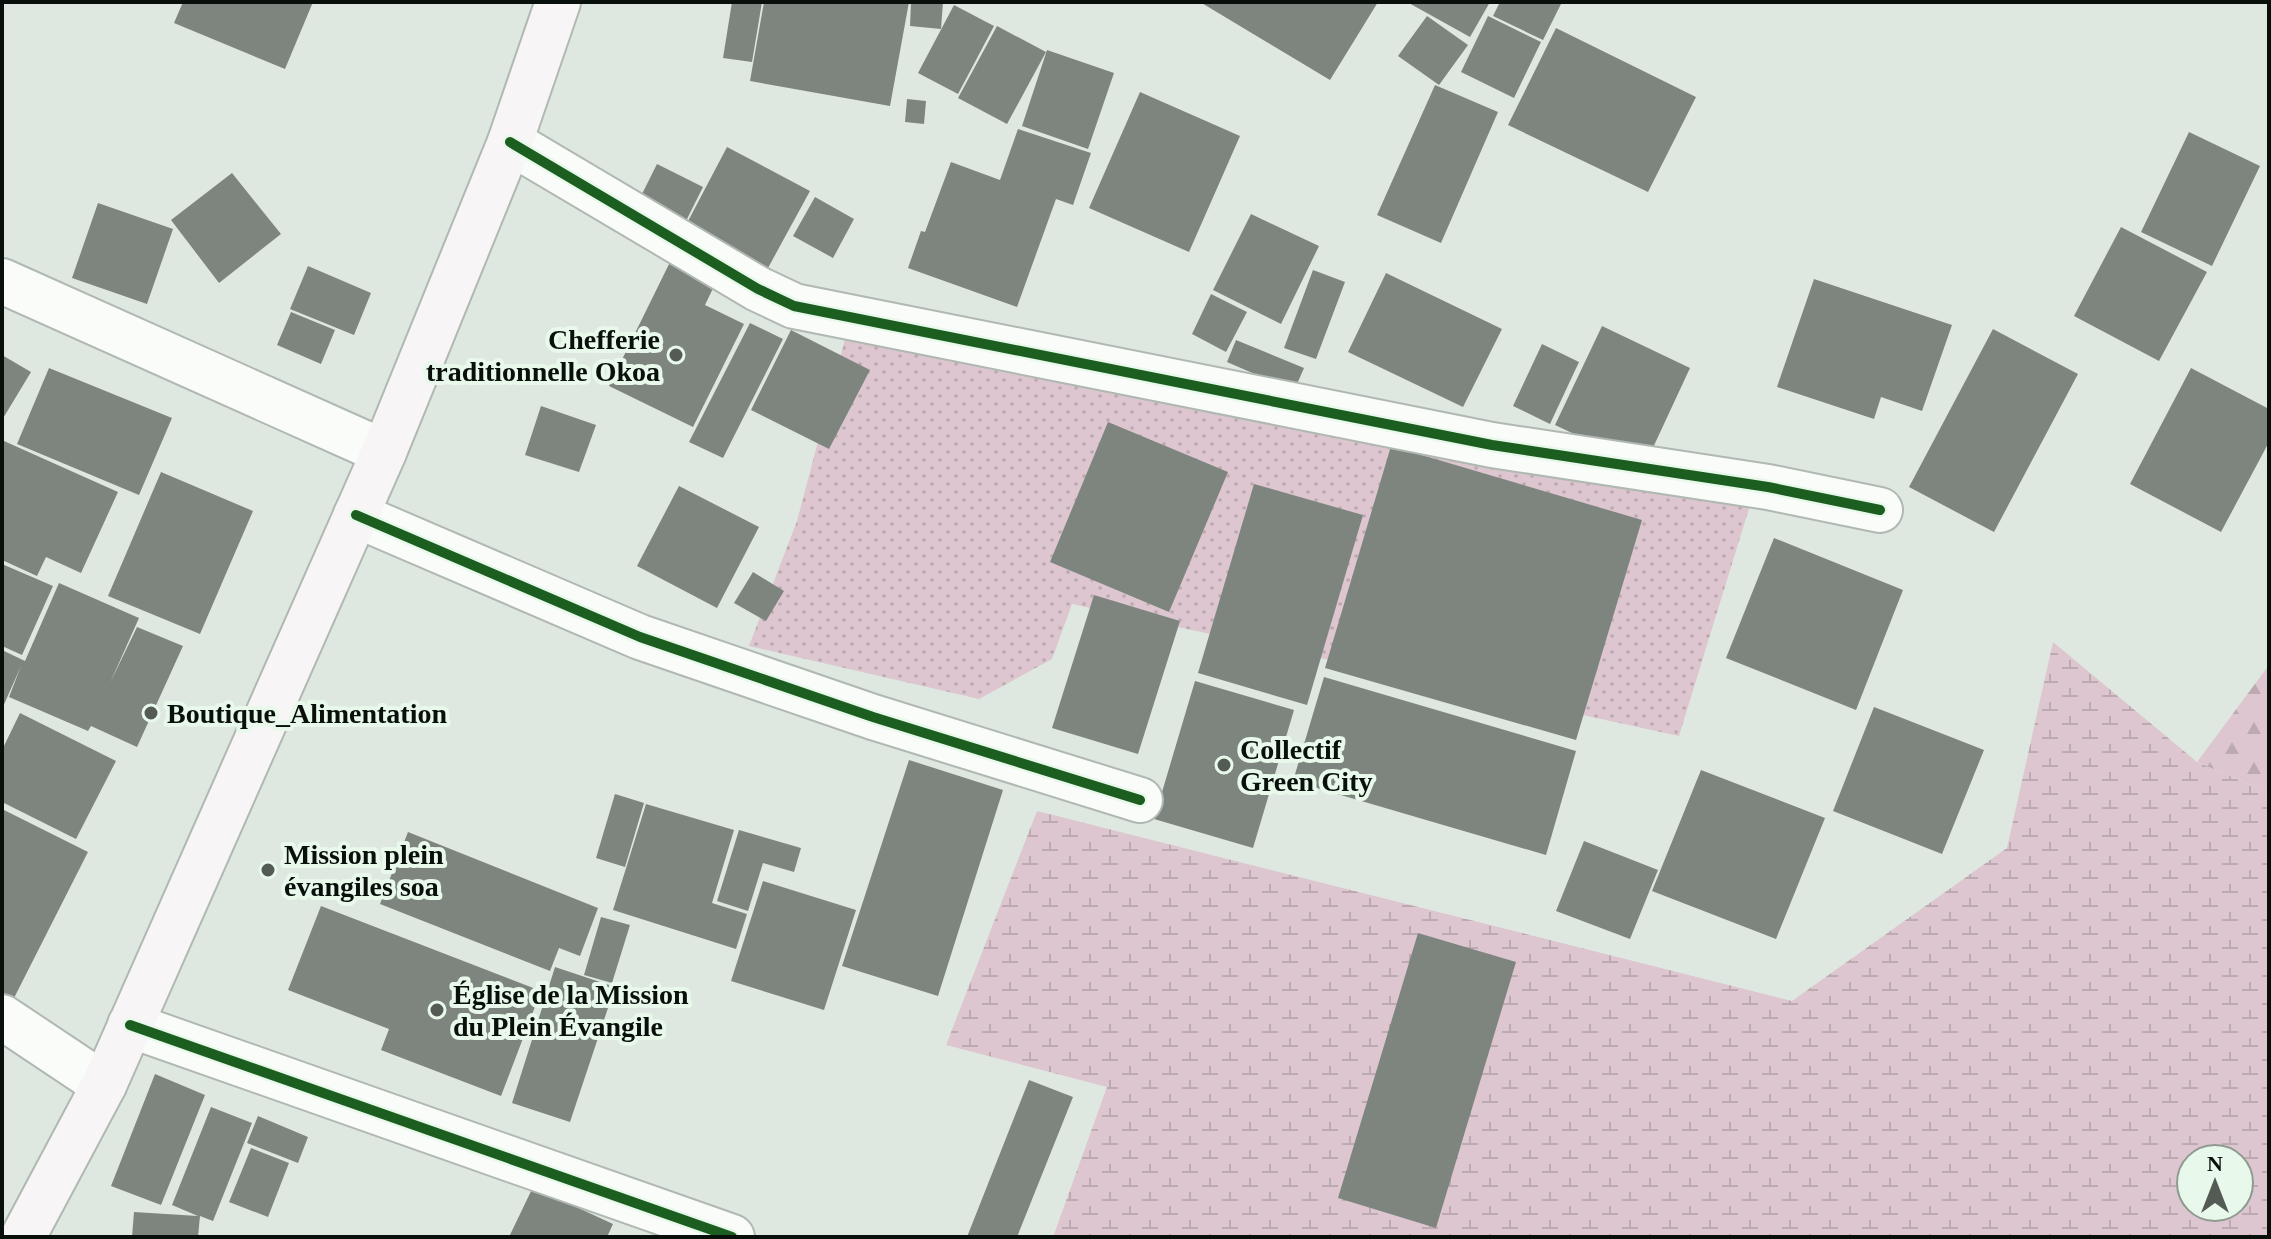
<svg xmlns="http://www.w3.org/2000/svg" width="2271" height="1239" viewBox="0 0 2271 1239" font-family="'Times New Roman',serif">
<defs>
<pattern id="green-dots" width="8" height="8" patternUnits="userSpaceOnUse" patternTransform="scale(2)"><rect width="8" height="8" fill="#ddc6d0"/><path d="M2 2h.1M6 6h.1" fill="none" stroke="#bca9b1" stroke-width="1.8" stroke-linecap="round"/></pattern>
<pattern id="forest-firs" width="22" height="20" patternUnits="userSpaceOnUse" patternTransform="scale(2)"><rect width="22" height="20" fill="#ddc6d0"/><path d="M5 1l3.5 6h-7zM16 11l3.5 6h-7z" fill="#bca9b1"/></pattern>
<pattern id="wetland-marsh" width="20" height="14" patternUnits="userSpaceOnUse" patternTransform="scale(2)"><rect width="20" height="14" fill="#ddc6d0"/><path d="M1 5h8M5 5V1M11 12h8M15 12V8" fill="none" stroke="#bca9b1"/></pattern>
</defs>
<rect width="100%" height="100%" fill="#dee8e0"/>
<path fill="url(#green-dots)" d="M850,320L1755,489L1679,736L1072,604L1052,659L979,699L749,646L797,521Z"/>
<path fill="url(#forest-firs)" d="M2269,665V793L2197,762Z"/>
<path fill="url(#wetland-marsh)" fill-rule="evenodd" d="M2053,642L2197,762L2269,793V1237H1053L1107,1087L946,1045L1037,811L1792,1001L2007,848ZM2191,1159H2239V1207H2191Z"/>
<path fill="#7e857f" d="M183,2H313L285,69L174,23Z
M732,2H762L752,62L723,58Z
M764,2H909L890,106L750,81Z
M911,2H943L941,29L910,26Z
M1200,2H1378L1330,80Z
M1407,2H1490L1470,37Z
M1500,2H1562L1543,40L1493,16Z
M954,5L994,26L958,94L918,73Z
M1427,16L1468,45L1439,85L1398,56Z
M1488,16L1541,42L1514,98L1461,72Z
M997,26L1046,52L1007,124L958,98Z
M1556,28L1696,97L1648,192L1508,125Z
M1047,50L1114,73L1088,149L1022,126Z
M1435,85L1498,112L1441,243L1377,215Z
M1140,92L1240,136L1189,252L1089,208Z
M907,99L926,101L924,124L905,122Z
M1018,129L1091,153L1073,205L1056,199L1017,307L908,268L921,231L925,232L951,162L1000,180Z
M2189,132L2260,166L2212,266L2141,232Z
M727,147L810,191L768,268L686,225Z
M657,164L703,187L683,227L637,204Z
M232,173L281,234L219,283L171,220Z
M815,197L854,219L833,258L793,236Z
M98,203L173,229L147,304L72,278Z
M1251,214L1319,246L1281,324L1213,290Z
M2121,227L2207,272L2159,361L2074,316Z
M672,258L717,280L705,305L744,324L693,427L609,386Z
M308,266L371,293L354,335L290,309Z
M1313,270L1345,282L1316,359L1284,348Z
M1386,273L1502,329L1463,407L1348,352Z
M1814,279L1952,325L1922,411L1881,397L1874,419L1777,387Z
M1211,294L1247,312L1226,352L1192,334Z
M291,312L335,330L321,364L277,345Z
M750,323L783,339L723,458L689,442Z
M1602,326L1690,368L1644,467L1555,425Z
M1993,329L2078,374L1994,532L1909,487Z
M791,330L870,370L829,449L751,410Z
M1236,340L1304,368L1294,391L1227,362Z
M1542,344L1579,362L1550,424L1513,406Z
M2,355L31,372L2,420Z
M49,368L172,418L139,495L17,444Z
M2191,368L2269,409V442L2221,532L2130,484Z
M541,406L596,425L579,472L525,455Z
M1108,422L1228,472L1169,612L1050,562Z
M4,441L118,492L81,573L46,557L37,576L2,560Z
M1391,446L1642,520L1576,740L1325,668Z
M161,472L253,511L200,634L108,596Z
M1254,484L1363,515L1307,705L1198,673Z
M679,486L759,527L717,608L637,566Z
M1774,538L1903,590L1856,710L1726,658Z
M2,564L53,586L22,655L2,646Z
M753,572L784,591L766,621L734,603Z
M59,583L139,618L110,683L137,627L183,646L137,747L91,726L88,731L9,697L21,666L2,709V650L25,661Z
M1094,595L1180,621L1138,754L1052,728Z
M1324,677L1576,751L1546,855L1293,781Z
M1195,681L1294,710L1253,848L1154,819Z
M1874,707L1984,750L1942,854L1833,811Z
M20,713L116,761L76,839L2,802V750Z
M909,760L1003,790L938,996L842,966Z
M1701,770L1825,818L1776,939L1652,891Z
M615,794L644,803L625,867L596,858Z
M646,804L734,830L712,903L747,914L736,949L613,910Z
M2,809L88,852L14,998L2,992Z
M739,830L801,848L794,872L763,863L748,911L717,901Z
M408,832L598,908L580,956L559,948L550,971L380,904Z
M1584,841L1658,870L1630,939L1556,911Z
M763,881L856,910L824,1010L731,981Z
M321,906L541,991L501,1096L381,1050L389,1029L288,990Z
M601,917L630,925L612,983L584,975Z
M1418,933L1516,962L1436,1228L1338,1198Z
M555,967L615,987L570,1122L512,1103Z
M155,1074L205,1095L161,1205L111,1186Z
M1029,1080L1073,1097L1017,1237H967Z
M211,1107L252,1123L213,1221L200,1216L198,1237H132L134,1212L198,1216L172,1205Z
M258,1116L308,1137L298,1163L247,1143Z
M251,1148L289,1163L268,1217L229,1202Z
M533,1187L613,1224L607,1237H509Z"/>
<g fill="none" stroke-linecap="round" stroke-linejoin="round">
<g stroke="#b0b8b2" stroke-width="48">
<path id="street" d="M510,142L758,289L794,306L1492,445L1768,487L1880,510
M2,281L384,452
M356,515L640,637L873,717L1140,800
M2,1017L104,1085
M130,1025L732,1237"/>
</g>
<g stroke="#b0b8b2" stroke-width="48">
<path id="secondary" d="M23,1237L104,1085L384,452L510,142L558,2"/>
</g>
<use href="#street" stroke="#fafcfa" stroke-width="44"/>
<use href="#secondary" stroke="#f7f5f5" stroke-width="44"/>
<g stroke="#e8f8ea" stroke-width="15">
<path id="cycleway" d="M510,142L758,289L794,306L1492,445L1768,487L1880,510
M356,515L640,637L873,717L1140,800
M130,1025L732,1237"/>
</g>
<use href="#cycleway" stroke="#1b5e20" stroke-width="10"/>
</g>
<g fill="#545b55" stroke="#e8f8ea" stroke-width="3">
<circle cx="676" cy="355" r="8"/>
<circle cx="151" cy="713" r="8"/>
<circle cx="1224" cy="765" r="8"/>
<circle cx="268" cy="870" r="8"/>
<circle cx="437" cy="1010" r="8"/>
</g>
<g text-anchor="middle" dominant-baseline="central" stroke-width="8" stroke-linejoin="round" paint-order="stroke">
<g font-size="28" font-weight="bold" fill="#090f0a" stroke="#e8f8ea" text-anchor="start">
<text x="660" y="339" text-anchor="end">Chefferie<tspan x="660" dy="32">traditionnelle Okoa</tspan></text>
<text x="167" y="713">Boutique_Alimentation</text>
<text x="1240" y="749">Collectif<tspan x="1240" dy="32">Green City</tspan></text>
<text x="284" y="854">Mission plein<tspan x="284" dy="32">évangiles soa</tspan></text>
<text x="453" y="994">Église de la Mission<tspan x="453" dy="32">du Plein Évangile</tspan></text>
</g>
</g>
<rect width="2271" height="1239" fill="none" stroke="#090f0a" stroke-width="8"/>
<g transform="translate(2215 1183)"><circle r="38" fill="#e8f8ea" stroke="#8f9b90" stroke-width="2"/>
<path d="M0-6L14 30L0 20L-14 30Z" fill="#545b55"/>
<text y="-12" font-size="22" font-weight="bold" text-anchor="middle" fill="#090f0a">N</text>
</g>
</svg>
